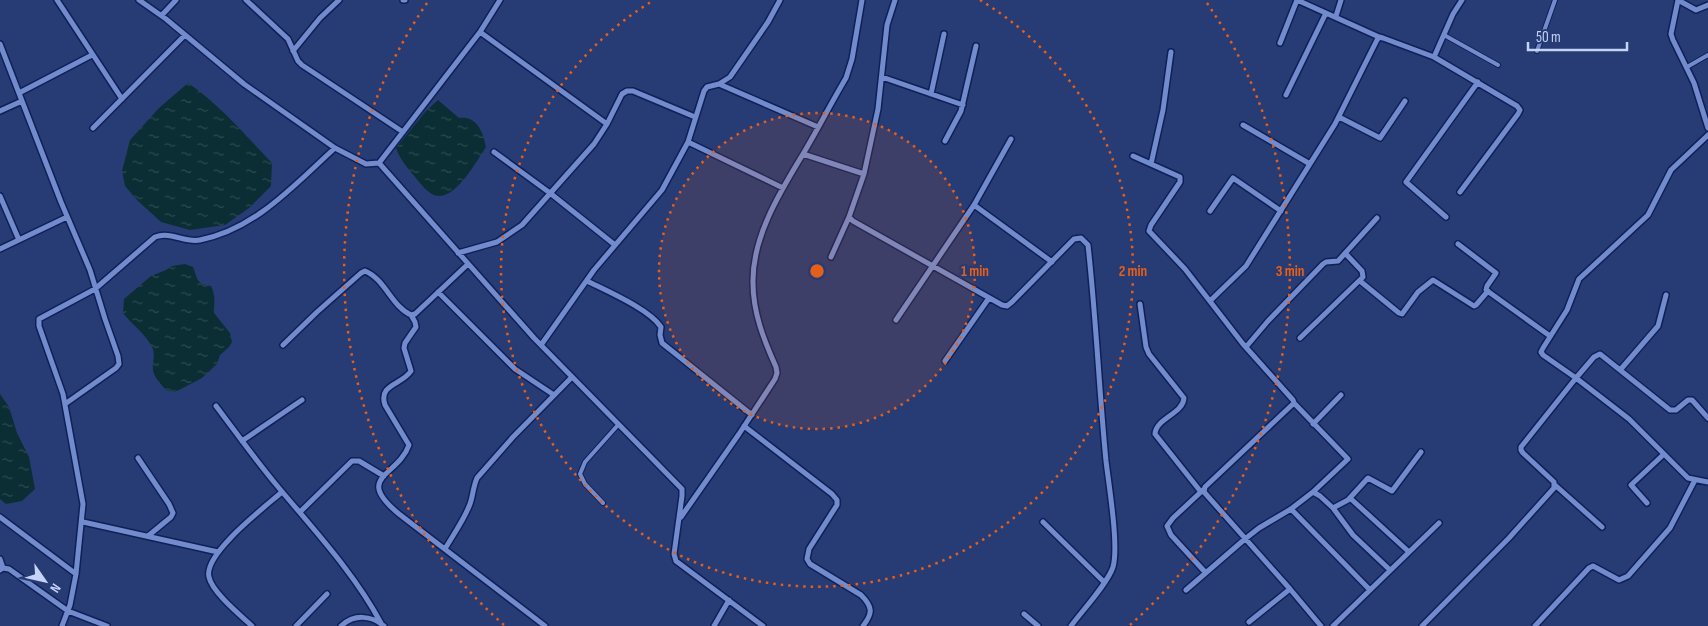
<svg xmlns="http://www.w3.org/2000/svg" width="1708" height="626" viewBox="0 0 1708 626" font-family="'Sofia Sans Condensed',sans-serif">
<defs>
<pattern id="water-ripples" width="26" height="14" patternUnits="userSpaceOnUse" patternTransform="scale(1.25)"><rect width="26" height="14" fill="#0a2e33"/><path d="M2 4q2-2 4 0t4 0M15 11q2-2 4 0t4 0" fill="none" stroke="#2c4b51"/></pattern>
</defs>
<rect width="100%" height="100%" fill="#273b75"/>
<path fill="url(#water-ripples)" d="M188,83C220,105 245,135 272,163L271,186L249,208L225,225L190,230L161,222L137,200L125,186L122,171L130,140L159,108Z
M438,100L459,118C477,115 483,132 486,147C477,160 453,206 432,194C425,190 420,183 415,177C408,168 400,160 396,148L426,111Z
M185,264L193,267C198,278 195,284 211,286C216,295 214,304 214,313L230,333L232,342L229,347L220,355L217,364L202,378L179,390L173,392L166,390C162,385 154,378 153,370C152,361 156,355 152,347C145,333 132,325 123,313L124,299L151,276L166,270L172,266Z
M0,394L9,407L17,433L29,457L35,489L22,501L6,504L0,499Z"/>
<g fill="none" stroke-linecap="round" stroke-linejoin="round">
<g stroke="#102057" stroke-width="6">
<path id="service" d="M1444,35L1498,65
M1537,51L1555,0
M1687,67L1708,55
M603,503L585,484L580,474L585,462L618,425"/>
</g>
<g stroke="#102057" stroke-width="8">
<path id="minor" d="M57,0L122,99
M139,0L166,19L244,84L335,148L366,164L379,163L480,32L500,0
M246,0L288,39L298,61L302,65L403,132
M403,0H405
M895,0L887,25L878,109L864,174L849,217L853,221L1002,305L1007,306L1012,302L1074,239L1081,238L1088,245C1096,317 1099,389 1106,461C1109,486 1119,546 1113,567C1108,583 1082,611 1071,626
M1297,0L1379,37
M1678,0L1671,34L1673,40L1694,83L1708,128
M1678,0L1696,10L1708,5
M162,15L176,0
M1336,16L1341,0
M480,32L607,124
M1280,43L1297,0
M0,44L61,202L90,270L105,319L118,356L119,364L116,368L65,404
M293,51L320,18L339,0
M1434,57L1517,106L1520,110L1518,114L1460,192
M882,77L963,105
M719,84L818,127
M19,93L92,55
M931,94L944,34
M1286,95L1326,13
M0,111L22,101
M1339,117L1380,138L1405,101
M1243,125L1310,164
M93,128L185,35
M945,141L961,111L976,46
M688,142L783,188
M494,152L550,193L615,245
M803,154L864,174
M1133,156L1180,177V182L1151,225L1149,231L1185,269L1243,344L1293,400L1294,403L1205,487L1204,492L1290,589L1321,626
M379,163L534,338L682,489V496L674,554L676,561L763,626
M1151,164L1163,110L1171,52
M0,196L19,240
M974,205L1052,262
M1210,211L1233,178L1281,211
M1446,217L1406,182L1478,82
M1458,244L1496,273L1487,286L1486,290L1550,336
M0,249L67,217
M458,253L497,242L522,225L594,144L607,124L622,94L627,91H633L695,117
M831,257L849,217
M587,281C607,291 649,309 661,327L660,335L662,343L752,415
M1360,281L1399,313L1402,314L1418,292L1433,280L1474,306L1476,305L1488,291
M438,292L515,369L554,395
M1210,301L1246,266L1335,124L1377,40L1379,37L1383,38L1434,57L1453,14L1462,0
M1140,304L1146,347L1149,354L1184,398C1183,414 1156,418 1155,434L1201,492
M411,315L415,322L416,327L405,343L404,348L411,371C402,385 378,384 385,405L409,445C398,477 353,476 399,514L545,626
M896,320L974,205L1011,139
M1300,338L1363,277L1362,271L1345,253
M283,345L317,312L361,273L365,271C385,279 392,307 411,315L415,314L468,264
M541,345L594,270L662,190L688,142L704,91L707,87L719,84L730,77L768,22L780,0
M1246,347L1268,321L1323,264L1326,262L1338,261L1377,218
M945,361L989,298
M1621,369L1658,326L1666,295
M1294,403L1348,459L1313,492
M216,406C235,431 254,458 274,482C312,528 353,571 381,623
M1708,418L1692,400H1688L1676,410H1670L1600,354L1594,357L1576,378L1629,419L1688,478L1708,482
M1313,424L1341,395
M744,426L832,494L837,500V505L809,549L807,559L810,564L861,595C873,607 873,613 863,626
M242,441L302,400
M138,458L169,504L173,513L171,517L148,536
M1555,485L1602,527
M1203,490L1173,518L1167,526L1171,535L1205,572
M1350,498L1409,552
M1647,503L1631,485L1664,454
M1333,508L1353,535L1390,570
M1291,509L1370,590
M300,512L352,461H359L384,476
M0,517L76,574
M681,517L739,434L775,379L777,373L776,367C764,340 753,313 753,283C752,237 780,192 803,154C818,129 831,103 846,78L852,59L862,0
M83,522L218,552
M1043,522L1104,582
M445,549C453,535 464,520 470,504C473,496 473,487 477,478L513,437L572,377
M0,559L3,568
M0,570L3,568L9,569L68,611L107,626
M1186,590L1245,539L1259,528L1291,509L1313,492L1320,496L1333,508L1348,500L1368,478L1392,491L1421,452
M1024,614L1038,626
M1249,622L1290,589
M62,626L70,605L76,574L83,504L63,394L39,326V319L95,289L155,237C171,231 184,243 200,240C256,229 295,184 335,148
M252,626C240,615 212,592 209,577C203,554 266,506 282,492
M296,626L327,594
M341,626C354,614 371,615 384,626
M714,626L729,600
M1333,626L1439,523
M1422,626L1509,538L1554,488V482L1523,453L1521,450V447L1576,378L1543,355L1541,352L1543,348L1567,310L1579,279L1648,215L1671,170L1708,135
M1535,626L1589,568L1593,566L1619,580L1628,576L1670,528L1695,480"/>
</g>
<use href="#service" stroke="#728bcd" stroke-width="4"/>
<use href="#minor" stroke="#728bcd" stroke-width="5"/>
</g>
<circle cx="817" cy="271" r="158" fill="#e65f18" fill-opacity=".12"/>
<g fill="none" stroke="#e65f18" stroke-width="2.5" stroke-dasharray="2.5 5">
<circle cx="817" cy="271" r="158"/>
<path d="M980 0A316 316 0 1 1 654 0"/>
<path d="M504 625A473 473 0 0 1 427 3M1207 3A473 473 0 0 1 1130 625"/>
</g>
<circle cx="817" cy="271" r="8" fill="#e65f18" stroke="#273b75" stroke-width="2.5"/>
<g font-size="15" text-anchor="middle" font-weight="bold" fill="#e65f18" stroke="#273b75" stroke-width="5" stroke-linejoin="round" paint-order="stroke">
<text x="975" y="276">1 min</text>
<text x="1133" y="276">2 min</text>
<text x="1290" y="276">3 min</text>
</g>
<g transform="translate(45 581) rotate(124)" stroke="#273b75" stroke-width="4" paint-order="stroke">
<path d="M0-4L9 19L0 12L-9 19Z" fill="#c4d3f6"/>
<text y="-8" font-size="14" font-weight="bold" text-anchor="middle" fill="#c4d3f6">N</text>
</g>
<path d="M1528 42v8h99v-8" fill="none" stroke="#c4d3f6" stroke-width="2.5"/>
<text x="1536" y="42" font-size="15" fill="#c4d3f6" stroke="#273b75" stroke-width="4" paint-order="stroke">50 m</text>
</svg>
